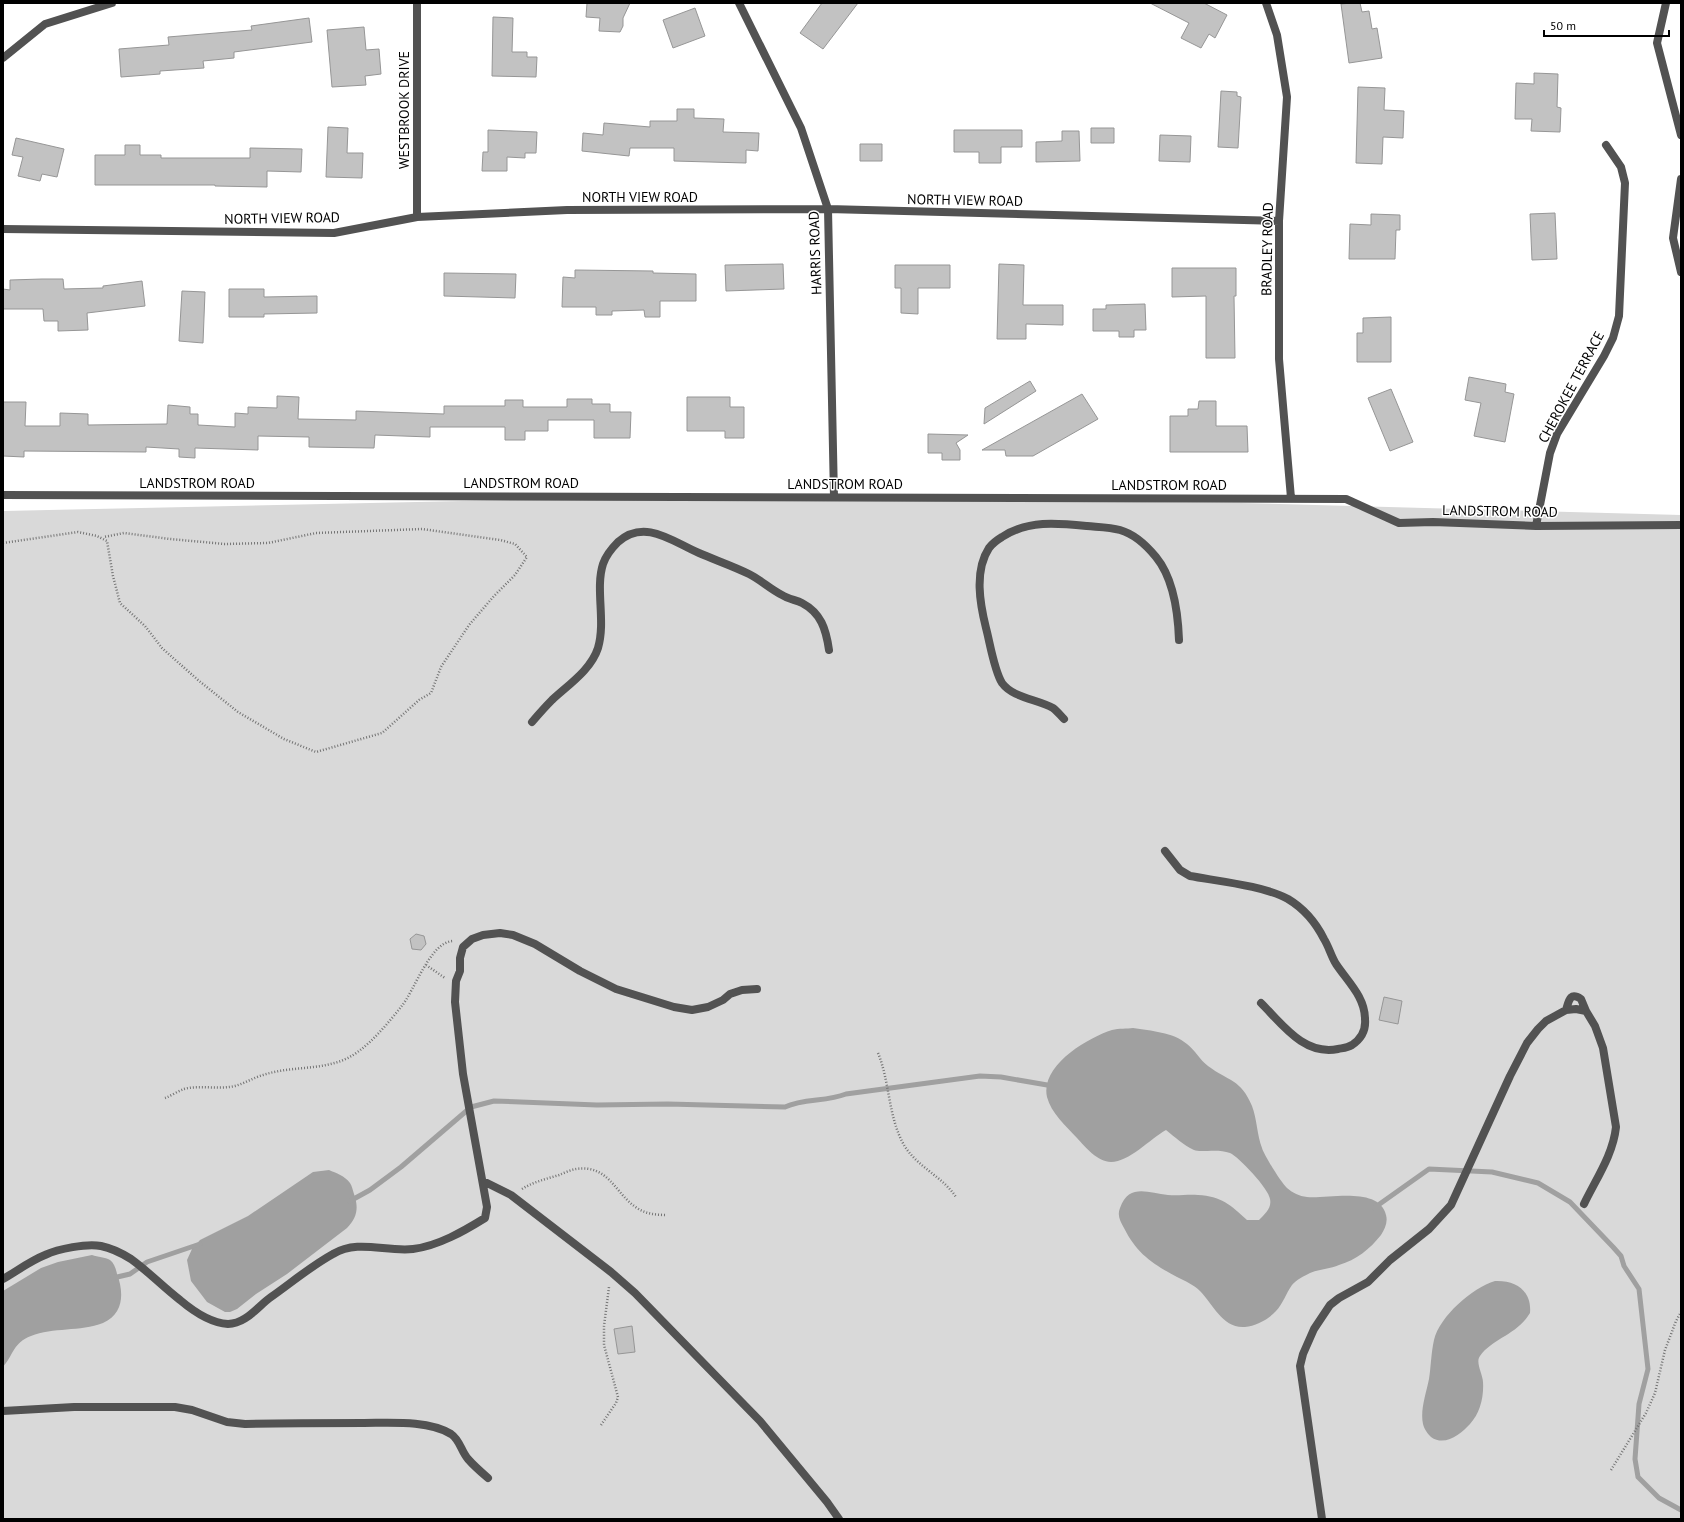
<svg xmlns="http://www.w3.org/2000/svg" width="1684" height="1522" viewBox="0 0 1684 1522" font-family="'PT Sans',sans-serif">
<rect width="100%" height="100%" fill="#fff"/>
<path fill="#d9d9d9" d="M647,497L1241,503L1681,515V1519H3V511Z"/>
<path fill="#a0a0a0" d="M1133,1028C1151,1031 1173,1032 1187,1044C1195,1050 1200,1060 1208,1066C1228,1081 1241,1079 1252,1106C1257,1119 1257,1135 1262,1148C1264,1155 1282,1184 1287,1188C1293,1193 1299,1196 1307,1197C1328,1199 1379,1186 1386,1215C1388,1222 1385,1229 1381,1235C1370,1249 1356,1260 1339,1265C1330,1269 1319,1269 1310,1273C1304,1276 1296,1280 1292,1285C1286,1293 1283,1304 1276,1311C1269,1319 1256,1326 1245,1327C1223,1329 1213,1304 1200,1291C1194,1285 1185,1281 1177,1277C1153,1264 1137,1254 1124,1228C1120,1221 1117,1215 1120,1208C1129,1183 1148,1193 1168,1195C1179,1196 1188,1194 1198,1195C1221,1196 1231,1205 1247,1220H1259C1265,1214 1272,1208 1270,1199C1269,1189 1239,1157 1230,1153C1217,1148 1201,1153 1194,1150C1183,1145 1175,1137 1166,1130C1150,1139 1129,1162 1111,1162C1098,1162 1085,1147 1077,1138C1066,1126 1051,1113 1047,1097C1040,1066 1087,1038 1112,1030C1119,1028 1127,1029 1133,1028Z
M329,1170C336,1173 345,1176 350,1183C352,1186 353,1191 354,1194C359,1208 357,1218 347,1228L287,1274L256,1294L237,1309L230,1312H225L207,1302L191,1281L187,1260L192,1249L200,1240L248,1216L313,1172Z
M92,1255C98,1257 105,1257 110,1260C114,1263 116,1269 117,1274C124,1292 124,1314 103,1323C80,1332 53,1327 31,1336C13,1343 14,1354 3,1367V1291L41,1268L58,1262Z
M1495,1281C1516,1280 1532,1291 1530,1313C1517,1335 1493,1338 1480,1356C1475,1362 1483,1375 1483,1382C1484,1397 1480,1413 1470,1424C1461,1434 1445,1447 1431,1437C1428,1434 1424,1429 1423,1424C1420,1410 1426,1394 1429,1379C1431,1367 1431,1353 1434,1340C1440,1316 1472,1288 1495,1281Z"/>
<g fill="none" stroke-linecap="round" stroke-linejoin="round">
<path stroke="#a0a0a0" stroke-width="5" d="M350,1201L370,1190L401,1167L471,1107L494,1101L597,1105L668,1104L785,1107C804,1098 826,1102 846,1094L980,1076L1001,1077L1053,1086
M1374,1208L1429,1169L1492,1172L1538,1183L1570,1202L1613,1247L1621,1256L1624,1266L1639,1289L1648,1369L1639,1404L1635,1459L1638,1477L1659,1498L1681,1510
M113,1278L130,1274L147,1262L200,1244"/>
</g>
<path fill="#c2c2c2" stroke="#969696" d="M587,3H630L623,18V26L620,32L599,31L600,18L586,17Z
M822,3H858L823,49L800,33Z
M1150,3H1204L1227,15L1215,38L1209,34L1201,48L1181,38L1189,23Z
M1351,3H1360L1362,12L1369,11L1372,29L1377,28L1382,58L1349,63L1341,4Z
M695,8L705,36L673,48L663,20Z
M493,17L513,18L512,52H527V57H537L536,77L492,76Z
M309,18L312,42L234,52V58L203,61L204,68L160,71V74L121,77L119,49L169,45L168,37L252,30L251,26Z
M364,27L366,50L379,49L381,74L365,76L366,85L332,87L327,30Z
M1534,73L1558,74L1557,107L1561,108L1560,132L1531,131L1532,119H1515L1516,83L1534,84Z
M1358,87L1385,88L1384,110L1404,111L1403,138L1383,137L1382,164L1356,163Z
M1221,91L1237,92V96L1241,97L1238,148L1218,147Z
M677,109H694V118L724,119L723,132L759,133L758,151L746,150V163L674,161V148H630L629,156L582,151L583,133L603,135L604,123L650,127V121H677Z
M328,127L348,128L347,153H363L362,178L326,177Z
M1091,128H1114V143H1091Z
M488,130L537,132L536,153H525V158L507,157V171H482L483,152H488Z
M954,130H1022V147H1001V163H979V152H954Z
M1062,131H1079L1080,161L1036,162V142L1062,141Z
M1160,135L1191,136L1190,162L1159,161Z
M16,138L64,149L57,177L42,174L40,181L18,176L23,157L12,155Z
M860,144H882V161H860Z
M125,145H140V155H161V158H250V148L302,149L301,172L267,171V187L215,186V185H95V155H125Z
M1555,213L1557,259L1532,260L1530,214Z
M1371,214L1400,215V230H1396L1395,259H1349L1350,224L1371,225Z
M783,264L784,289L726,291L725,265Z
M999,264L1024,265L1023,305H1063V325L1026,324V339H997Z
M895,265H950V288H918V314L901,313V288H895Z
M1172,268H1236V296H1234L1235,358H1206V296L1172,297Z
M575,270L653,271V273L696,274V301H660V317H645L644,310L612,311V315H596V307H562L563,277L575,278Z
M444,273L516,274L515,298L444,296Z
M42,279H63L64,289L103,288V286L142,281L145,306L87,313L88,330L58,331V321H44L43,309H3V289L10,290V280Z
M229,289H264V297L317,296V313L264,314V317H229Z
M182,291L205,292L203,343L179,341Z
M1145,304L1146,330H1134V337H1119V331H1093V309H1106V305Z
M1391,317V362H1357V333H1363V318Z
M1469,377L1506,384L1505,392L1514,394L1505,442L1474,436L1481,403L1465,400Z
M1030,381L1036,391L984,424L985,408Z
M1391,389L1413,442L1390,451L1368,398Z
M1082,394L1098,419L1033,456H1006L1005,450H982Z
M277,396L299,397L298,419L356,420V411L444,414V406H505V400H523V407H567V399H592V404H610V412H631L630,438H594V420H548V431H525V440H505V427H430V437L375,435L374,448L309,447V437L258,436V450L195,448V458L179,457V449L146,447V452L24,451V457L3,456V402H26L25,426H60V413L88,414V425L167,424L168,405L190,407V414H198V425L235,427V413L248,414V407L277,408Z
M687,397H730V407H744V438H725V431H687Z
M1199,401H1216V426H1247L1248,452H1170V416H1188V409H1198Z
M928,434L968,435L956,443L960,450V460H942V453H928Z
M416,934L424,936L426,944L421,950L412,949L410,939Z
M1384,997L1402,1001L1398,1024L1379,1020Z
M632,1326L635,1352L618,1354L614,1329Z"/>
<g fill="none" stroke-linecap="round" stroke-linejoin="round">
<path stroke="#747474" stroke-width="2.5" stroke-dasharray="1 2" stroke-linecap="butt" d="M3,543L78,532L97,536L107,541L113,576L120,603L145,626L162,648L198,680L238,712L284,739L316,752L382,733L419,700L431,693L441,667L469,625L494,596L515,575L527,557L515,544L500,540L422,529L316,533L268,543L225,544L170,539L124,533L104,537
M426,965L445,978
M878,1053C890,1082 888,1117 904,1145C917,1167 942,1176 956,1197
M165,1098C171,1096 178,1091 184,1089C199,1085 215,1089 229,1087C241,1086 252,1078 263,1075C296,1064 330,1073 359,1051C374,1040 389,1022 401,1007C415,990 430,942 453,941
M522,1189C533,1182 546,1179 559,1175C564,1173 570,1170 576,1169C609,1164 615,1194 637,1208C646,1214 656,1215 667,1215
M601,1425L616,1403L618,1397L604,1345V1326L609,1287
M1611,1470L1646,1413L1655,1393L1665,1350L1676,1321L1681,1312"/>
<path stroke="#525252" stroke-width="8" d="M1064,719C1060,715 1057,711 1053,708C1037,699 1013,698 1002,683C994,670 990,643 986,628C980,604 974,571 989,548C992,544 997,540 1002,537C1028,520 1057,523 1087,526C1098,527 1110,527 1120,530C1134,534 1147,546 1156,557C1174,579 1178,612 1179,640
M532,722C538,715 545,707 552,700C568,685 591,670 598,648C606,621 595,589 603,564C606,555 612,548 618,542C645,518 673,542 699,553C715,560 733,566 749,574C761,580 770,589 782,595C788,599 796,600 802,603C821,613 826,629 829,650
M1165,851L1180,870L1190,876C1217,881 1265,886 1288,899C1303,908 1316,923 1324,939C1329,947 1331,956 1336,964C1348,982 1365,997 1365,1019C1366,1030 1361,1039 1352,1045C1347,1048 1343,1048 1338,1049C1304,1056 1282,1024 1261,1003
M1566,1010C1569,1000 1570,992 1581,999L1586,1011
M483,1181L511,1195L611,1272L635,1293L760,1421L827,1502L839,1519
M3,1279C17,1271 30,1261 45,1255C58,1249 87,1243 101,1246C111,1248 123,1254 131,1259C149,1272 163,1287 180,1300C193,1311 210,1323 228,1324C246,1324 258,1306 271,1297C291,1283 311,1266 333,1254C358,1239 385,1252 413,1249C438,1246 464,1231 485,1218L487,1207L463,1074L455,1002L456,981L460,971V958L463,947L472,939L483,935L500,933L513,935L535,944L580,971L616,989L674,1007L692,1010L708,1007L723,1000L730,994L742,990L757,989
M3,1411L74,1407H175L192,1410L227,1422L245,1424C285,1423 324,1423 364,1423C390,1423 428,1420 451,1434C460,1440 461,1451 468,1459C474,1466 481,1472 488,1478
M1322,1519L1300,1366L1303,1354L1314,1329L1330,1305L1339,1298L1368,1282L1390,1260L1429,1229L1451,1205L1510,1076L1527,1043L1538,1029L1546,1021L1566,1010L1576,1009L1586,1011L1595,1026L1603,1048L1616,1127C1613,1155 1596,1179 1584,1204"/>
<path stroke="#525252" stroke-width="8" d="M417,3V217
M739,3L801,128L828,209L834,497
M1266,3L1277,35L1287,97L1279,221V359L1291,498
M1666,3L1657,43L1681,135
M3,58L45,24L112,3
M1681,179L1673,238L1681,272
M3,229L334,233L417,217L567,210L828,209L1279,221
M3,495L1346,499L1399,523L1433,522L1536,526L1681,525
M1536,526L1550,453L1557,434L1604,356L1613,338L1619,316L1625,183L1621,167L1606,145"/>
</g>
<g text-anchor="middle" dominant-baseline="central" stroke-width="3" stroke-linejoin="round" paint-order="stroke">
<g font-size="14" fill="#000" stroke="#fff">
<text transform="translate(404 110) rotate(-90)">WESTBROOK DRIVE</text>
<text x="640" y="197">NORTH VIEW ROAD</text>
<text transform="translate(965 200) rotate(1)">NORTH VIEW ROAD</text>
<text transform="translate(282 218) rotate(-1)">NORTH VIEW ROAD</text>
<text transform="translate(1267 249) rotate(-89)">BRADLEY ROAD</text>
<text transform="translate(815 253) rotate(-92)">HARRIS ROAD</text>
<text transform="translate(1571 387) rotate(-62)">CHEROKEE TERRACE</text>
<text x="197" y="483">LANDSTROM ROAD</text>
<text x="521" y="483">LANDSTROM ROAD</text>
<text x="845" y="484">LANDSTROM ROAD</text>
<text x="1169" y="485">LANDSTROM ROAD</text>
<text transform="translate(1500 511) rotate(1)">LANDSTROM ROAD</text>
</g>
</g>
<rect width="1684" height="1522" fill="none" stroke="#000000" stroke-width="8"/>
<path d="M1544 30v6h125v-6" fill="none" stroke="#000000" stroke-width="2"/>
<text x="1550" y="30" font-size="12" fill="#000000" stroke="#ffffff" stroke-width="3" paint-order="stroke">50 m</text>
</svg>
